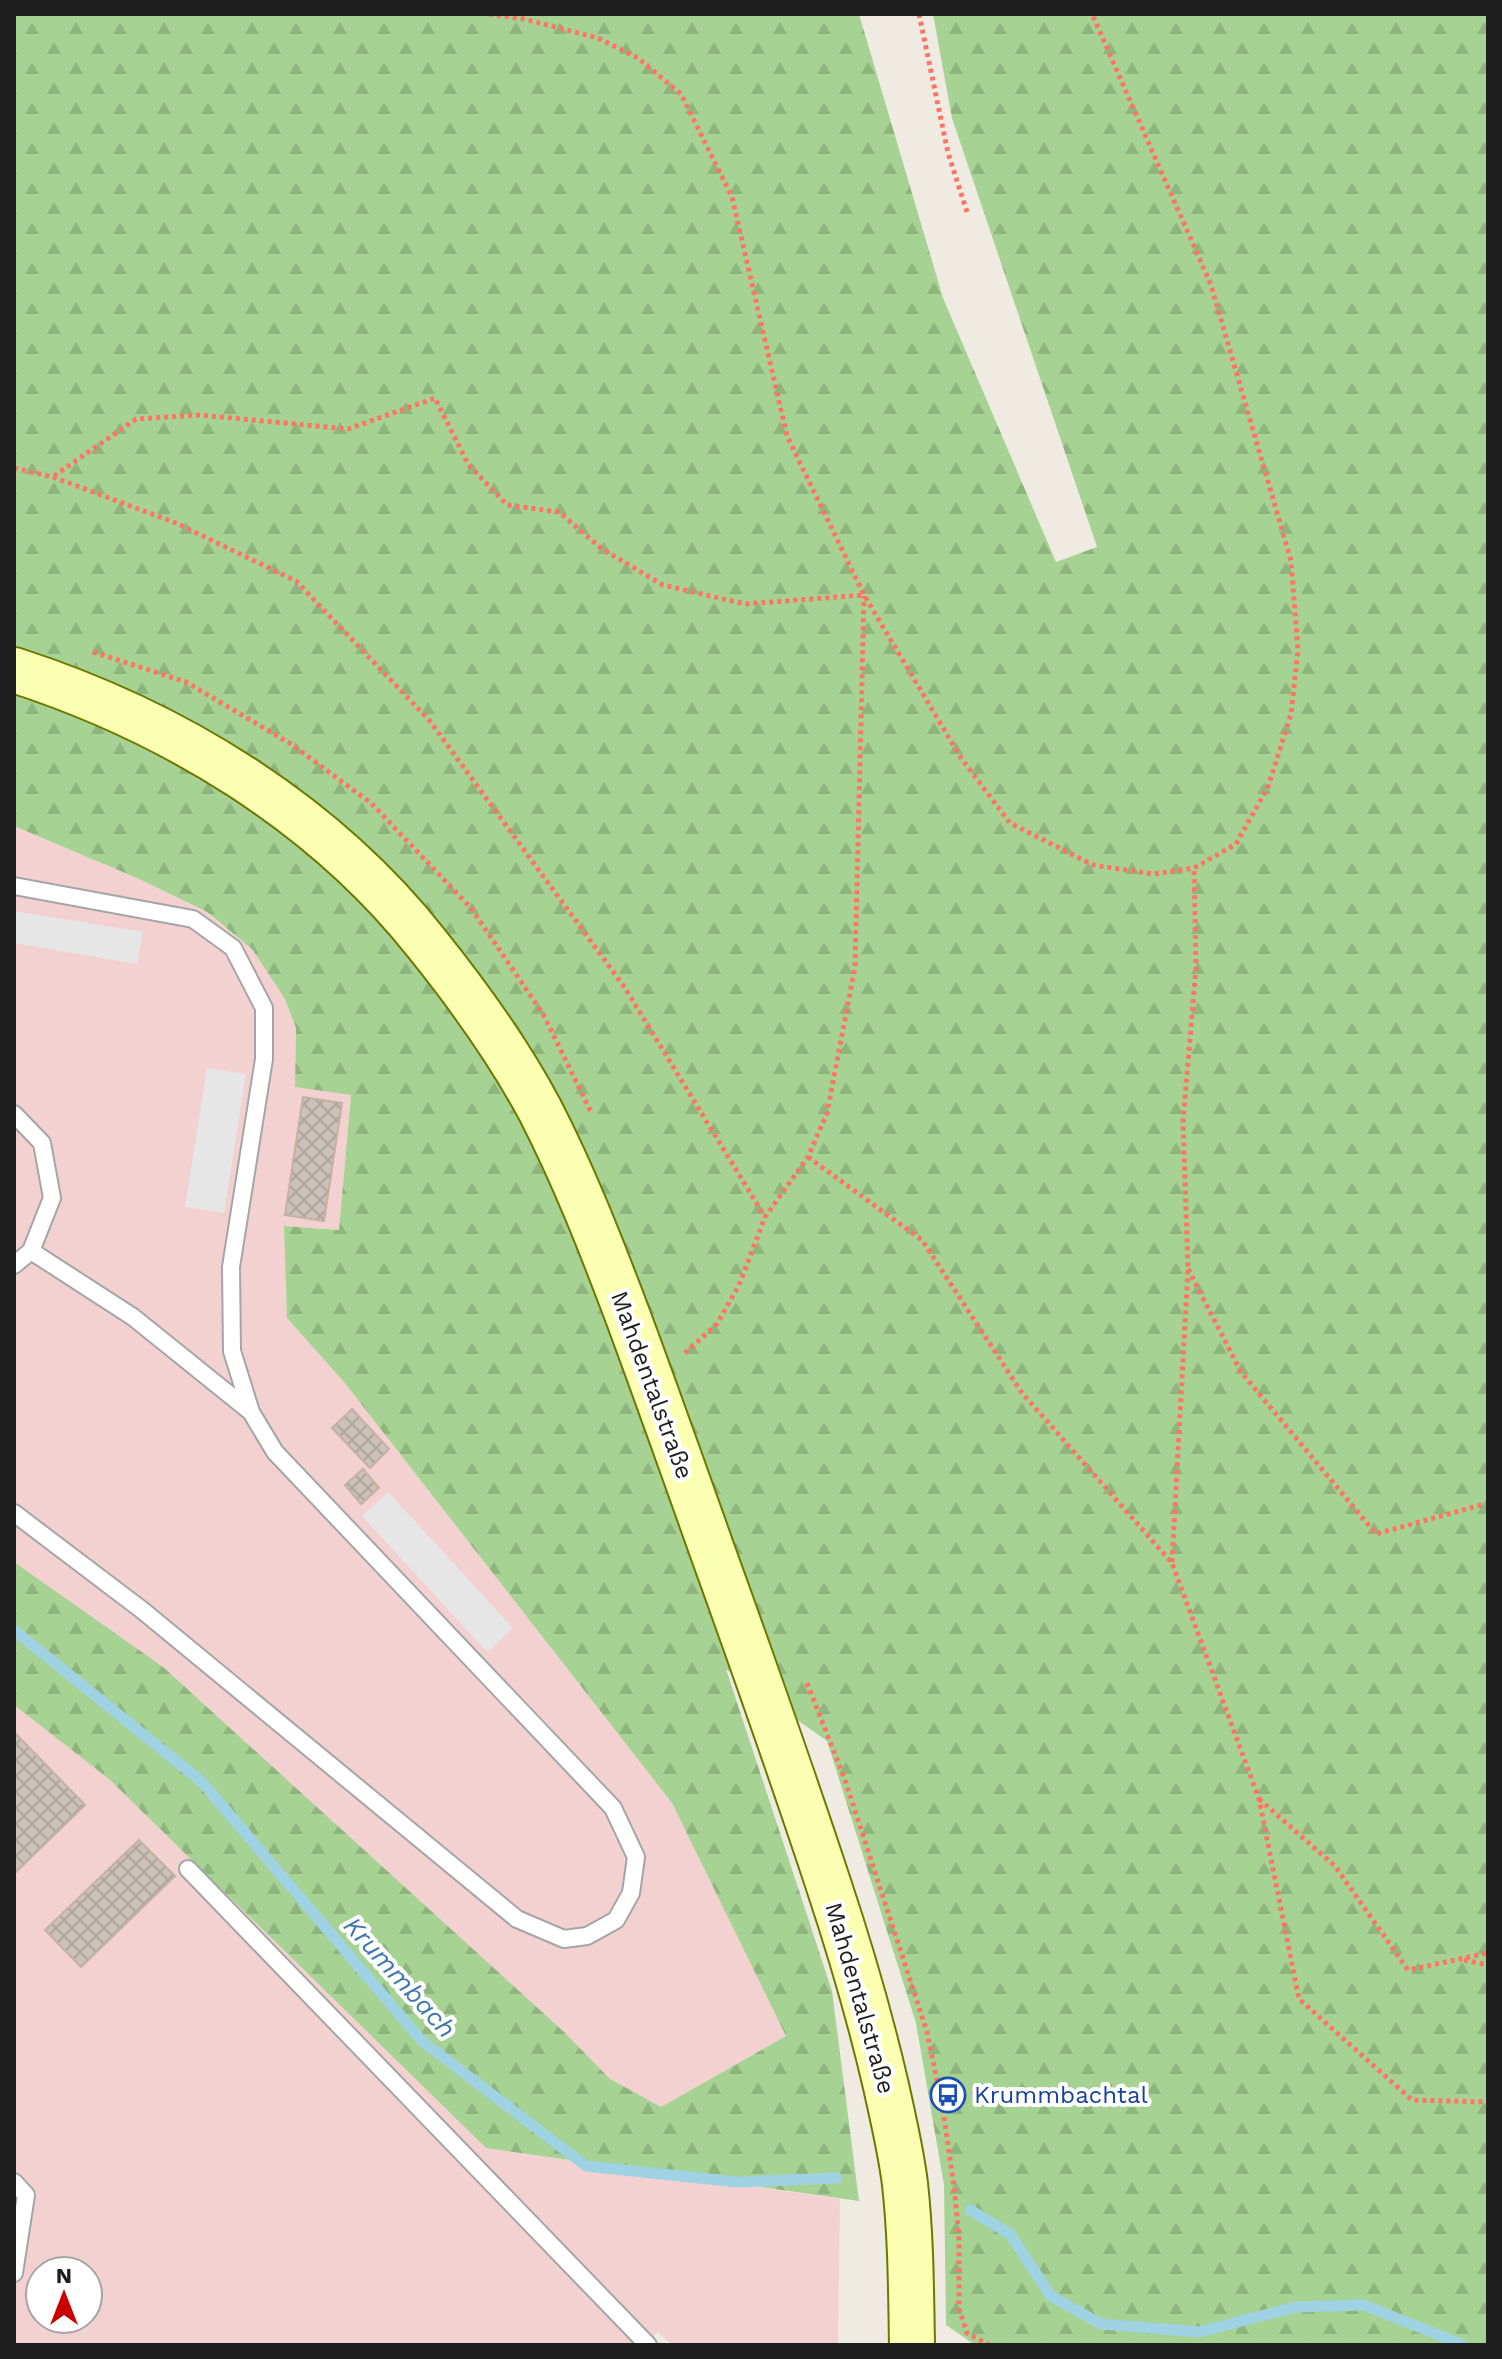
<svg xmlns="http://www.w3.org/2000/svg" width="1502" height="2359" viewBox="0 0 1502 2359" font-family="'Work Sans',sans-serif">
<defs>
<pattern id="forest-firs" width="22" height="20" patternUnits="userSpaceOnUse" patternTransform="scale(2)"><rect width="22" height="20" fill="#a6d393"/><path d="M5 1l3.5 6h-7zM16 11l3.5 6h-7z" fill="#8eb57e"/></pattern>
<pattern id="building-cross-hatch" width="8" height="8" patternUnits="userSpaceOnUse" patternTransform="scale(2)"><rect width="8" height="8" fill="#ccc1b8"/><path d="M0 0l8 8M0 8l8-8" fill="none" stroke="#afa59e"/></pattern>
</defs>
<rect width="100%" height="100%" fill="#f0ebe2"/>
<path fill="#f2d1d0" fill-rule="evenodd" d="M14,826L137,878L206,912L252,949L285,999L296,1028L295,1087L351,1094L339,1230L285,1226L287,1318L344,1382L672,1803L786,2036L661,2107L557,2062L14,1584Z
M14,1705L109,1779L486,2148L840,2199L838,2345H672L658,2332L645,2345H14ZM40,2271H88V2319H40Z"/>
<path fill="url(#forest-firs)" d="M14,14H859L943,298L1056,562L1097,547L952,118L933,14H1488V2345H975L946,2325L944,2185L916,2023L827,1741L726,1669L832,1991L859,2201L486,2148L109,1779L14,1705V1562L163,1667L563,2031L610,2079L661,2107L786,2036L672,1803L344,1382L287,1318L284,1226L339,1230L351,1095L295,1087L296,1028L285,999L252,949L207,912L137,878L14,826Z"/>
<path fill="#e6e6e6" d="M14,911L143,932L137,964L14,943Z
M207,1068L246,1074L224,1213L185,1207Z
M388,1492L513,1628L487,1652L362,1516Z"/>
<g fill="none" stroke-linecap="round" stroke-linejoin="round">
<path stroke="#9fd2e2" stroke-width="11" d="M14,1630L202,1782L422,2041L586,2166L737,2182L837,2178
M970,2210L1010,2234L1051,2296L1101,2324L1199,2332L1296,2307L1364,2305L1463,2345"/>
</g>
<path fill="url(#building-cross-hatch)" stroke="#c3b1a3" stroke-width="2" d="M303,1097L342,1103L324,1221L285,1215Z
M352,1409L389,1449L370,1468L332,1428Z
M363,1469L379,1488L361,1504L345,1485Z
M14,1732L85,1805L14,1874Z
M139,1840L175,1876L81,1967L45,1930Z"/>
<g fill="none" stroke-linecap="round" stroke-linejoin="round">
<g stroke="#a5a5a5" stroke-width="20">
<path id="lane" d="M14,886L193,919L233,948L264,1008V1059L231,1267L232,1351L251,1412L275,1452L613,1808L636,1857L631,1893L616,1920L587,1936L564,1939L517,1919L142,1610L14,1513
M14,1114L42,1143L52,1198L31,1251L14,1265
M31,1251L133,1317L251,1412
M188,1869L648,2345
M14,2182L26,2195L14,2273"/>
</g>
<g stroke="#6b7900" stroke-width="48">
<path id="secondary" d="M14,670C172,721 323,812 427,944C468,995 509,1052 540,1110C574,1176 601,1245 627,1314C656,1392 684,1471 712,1550C752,1661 791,1771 828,1883C850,1949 870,2017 886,2086C893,2118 901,2151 905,2184C911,2238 911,2291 912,2345"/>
</g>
<path stroke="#ff7564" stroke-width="5" stroke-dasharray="4 4" stroke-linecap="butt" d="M489,14L524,19L598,38L638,58L681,94L732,197L787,436L864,595L961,758L1010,823L1093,865L1153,874L1194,868L1236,844L1268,787L1291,714L1298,650L1291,561L1211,285L1092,14
M919,14L948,153L967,212
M14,468L53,477L176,523L296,581L429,720L625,988L765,1217
M54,476L136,419L199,415L348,429L435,398L468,464L507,505L559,512L602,549L663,585L745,604L864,595
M93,652L186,682L291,744L371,803L471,908L543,1014L591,1112
M808,1157L922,1240L1022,1393L1172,1563L1259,1799L1299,1999L1412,2100L1488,2102
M1188,1269L1241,1372L1376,1534L1488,1503
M685,1353L717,1324L739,1285L765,1217L808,1157L827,1113L855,967L864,596
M1172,1562L1188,1269L1183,1121L1196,967L1194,868
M807,1683L845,1780L927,2032L943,2110L954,2187L959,2236V2309L967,2333L989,2345
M1259,1799L1335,1866L1408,1970L1488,1953
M1464,1960L1488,1965"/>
<use href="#lane" stroke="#fff" stroke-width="16"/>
<use href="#secondary" stroke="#fbffb1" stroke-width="44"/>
</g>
<defs>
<g id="bus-ring" transform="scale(1.8)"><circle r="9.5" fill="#fff" stroke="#1a4fb4" stroke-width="1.5"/><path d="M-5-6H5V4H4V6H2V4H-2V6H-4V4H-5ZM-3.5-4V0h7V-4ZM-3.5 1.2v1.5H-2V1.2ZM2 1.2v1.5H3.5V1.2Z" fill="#1a4fb4"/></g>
</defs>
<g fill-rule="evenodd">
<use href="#bus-ring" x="948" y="2095"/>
</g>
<g text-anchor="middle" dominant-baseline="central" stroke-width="8" stroke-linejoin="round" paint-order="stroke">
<g font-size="24" fill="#1e1e1e" stroke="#fff">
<text transform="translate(652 1385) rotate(70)">Mahdentalstraße</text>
<text transform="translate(860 1998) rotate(74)">Mahdentalstraße</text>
</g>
<g font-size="24" fill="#164399" stroke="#fff" text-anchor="start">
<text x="974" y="2095">Krummbachtal</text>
</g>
<g font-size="26" font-style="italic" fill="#3f76ae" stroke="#fff">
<text transform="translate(400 1977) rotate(48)">Krummbach</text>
</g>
</g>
<rect width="1502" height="2359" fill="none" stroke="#1e1e1e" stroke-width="32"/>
<g transform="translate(64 2295)"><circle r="38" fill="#ffffff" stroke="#a5a5a5" stroke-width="2"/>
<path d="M0-6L14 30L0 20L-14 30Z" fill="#cb0100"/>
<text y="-12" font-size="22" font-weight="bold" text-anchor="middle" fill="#1e1e1e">N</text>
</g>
</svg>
